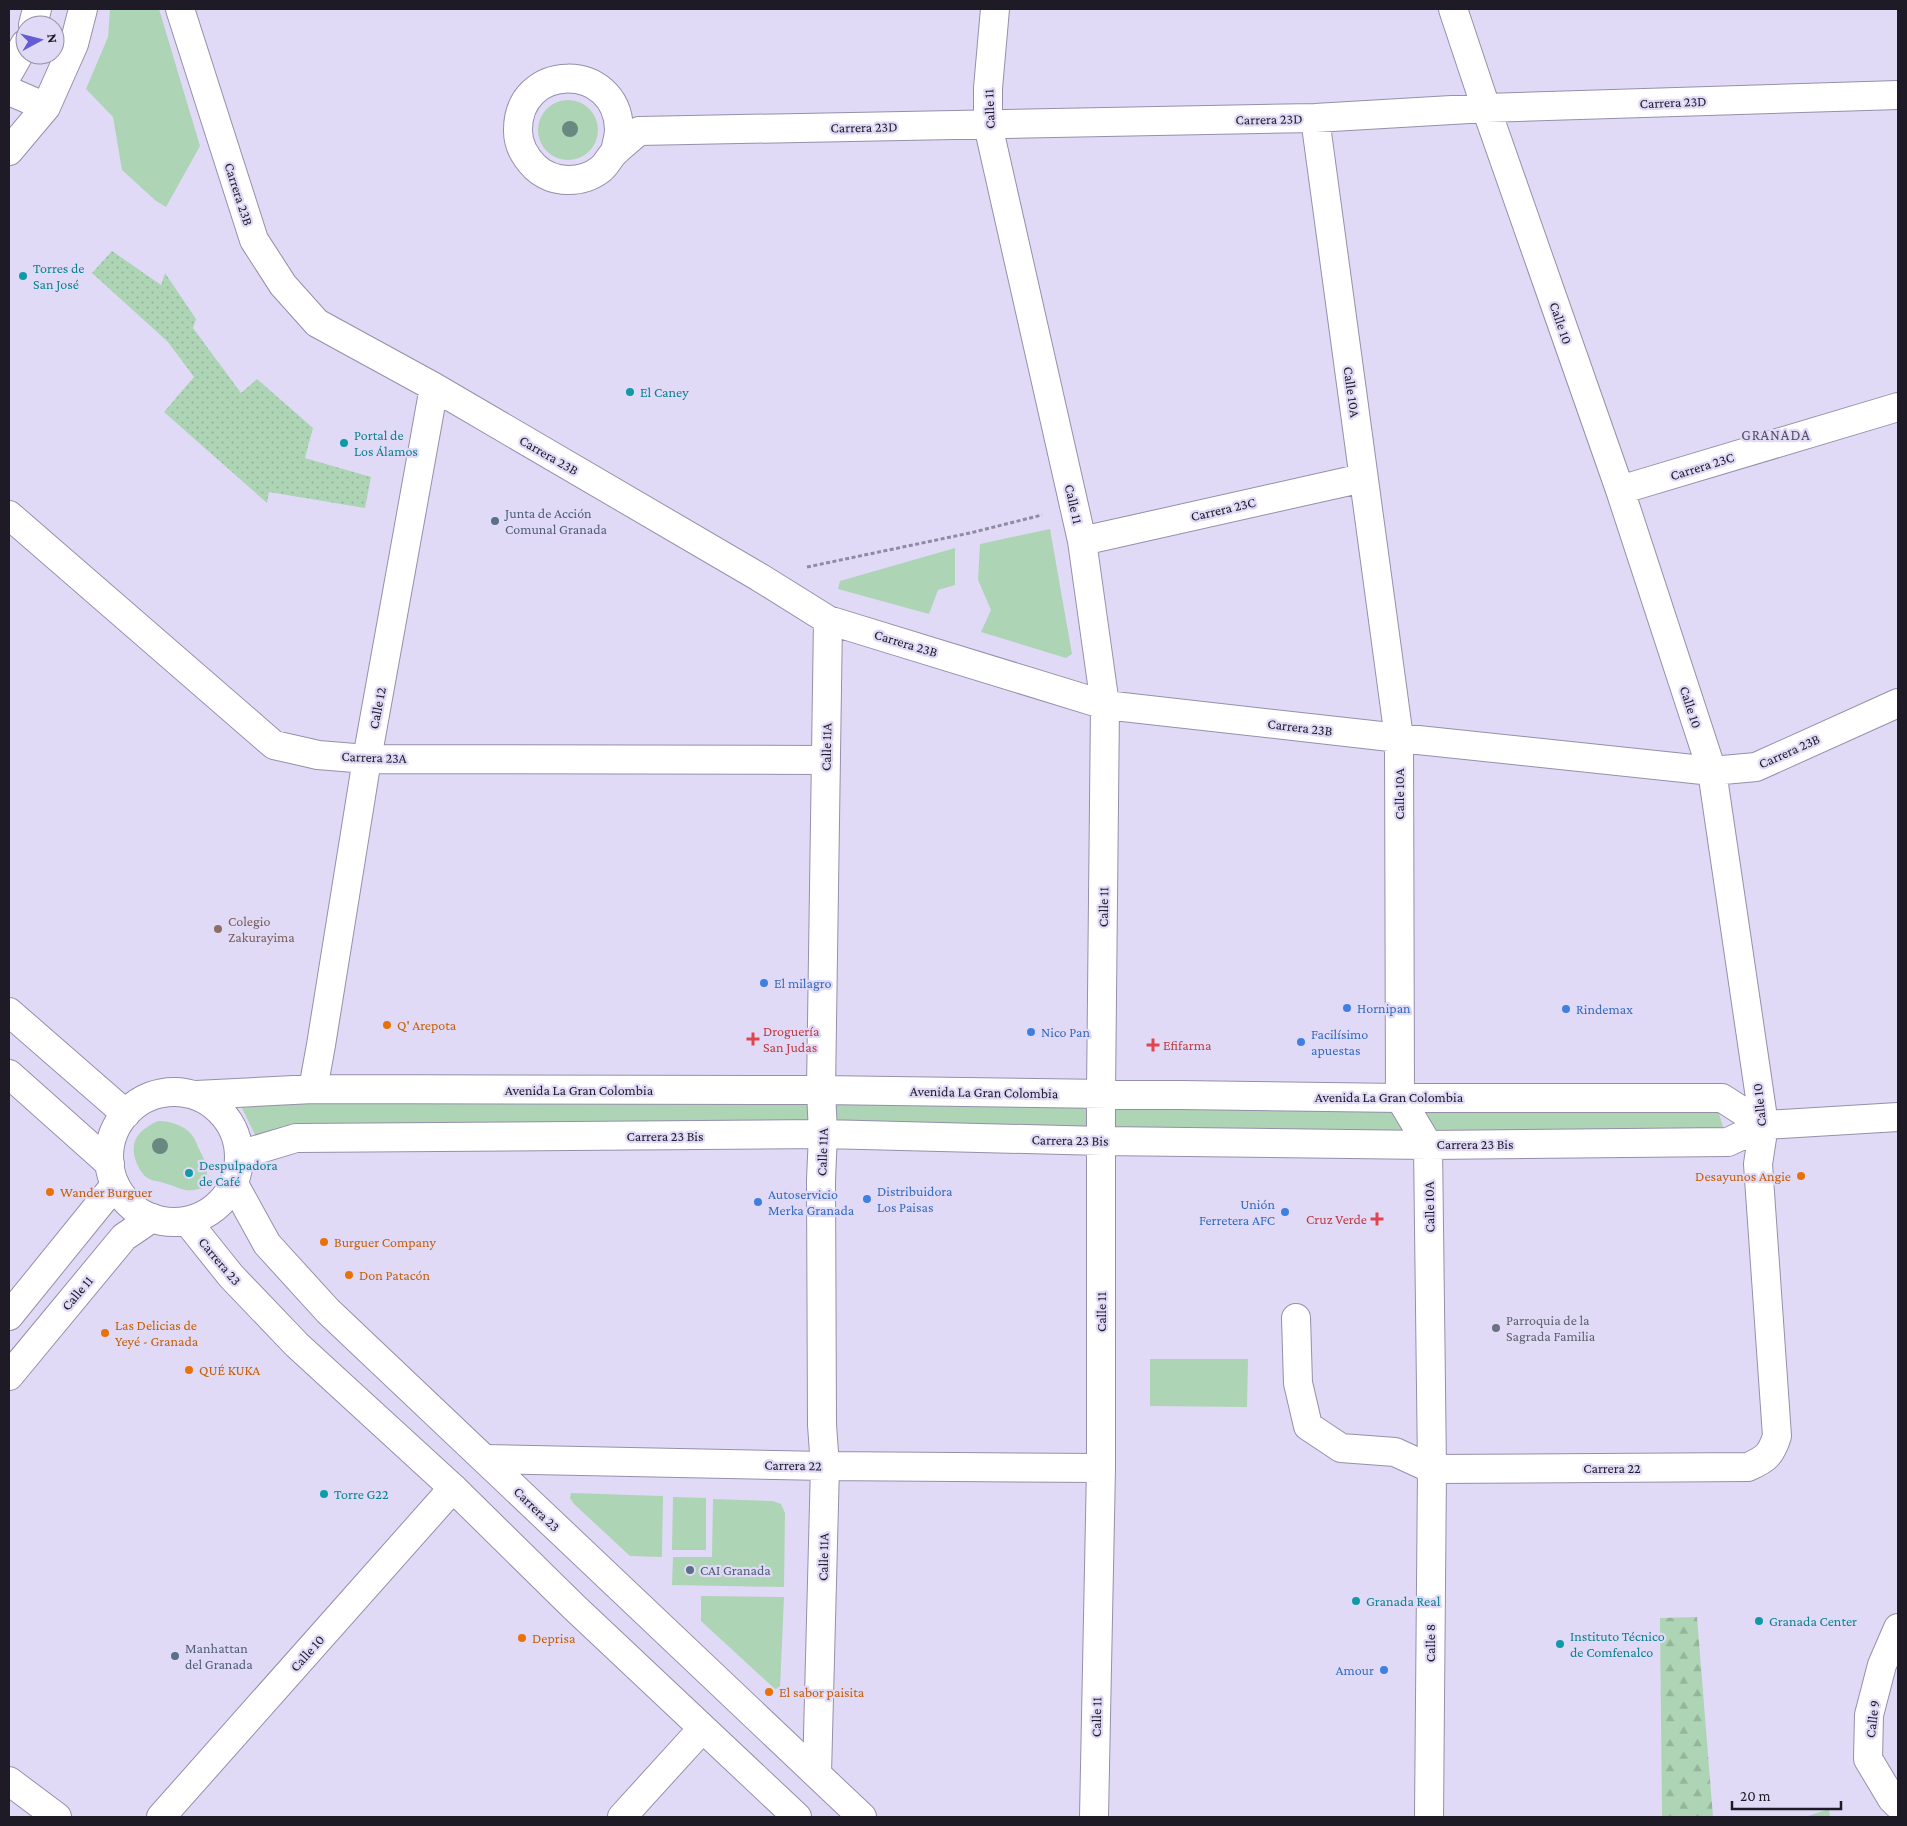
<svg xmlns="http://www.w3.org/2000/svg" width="1907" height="1826" viewBox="0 0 1907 1826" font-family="'Crimson Pro',serif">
<defs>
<pattern id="grass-dots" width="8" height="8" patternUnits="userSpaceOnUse" patternTransform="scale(1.25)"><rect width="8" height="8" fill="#add4b4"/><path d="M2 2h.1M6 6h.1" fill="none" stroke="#94b59b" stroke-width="1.8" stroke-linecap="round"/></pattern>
<pattern id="forest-firs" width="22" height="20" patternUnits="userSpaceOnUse" patternTransform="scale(1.25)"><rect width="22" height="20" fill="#add4b4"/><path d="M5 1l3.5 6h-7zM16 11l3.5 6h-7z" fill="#94b59b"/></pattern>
</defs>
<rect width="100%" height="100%" fill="#e1daf7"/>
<path fill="url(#grass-dots)" d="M112,251L161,285L165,273L196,319L193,328L241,393L257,379L313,428L305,458L371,477L365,508L269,492L267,503L164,412L194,377L168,342L92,273Z"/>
<path fill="url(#forest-firs)" d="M1697,1617L1713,1817H1662L1660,1618Z
M1829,1809L1830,1817H1805Z"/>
<path fill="#add4b4" d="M110,9H159L200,146L166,207L156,201L122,170L113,117L86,89L108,37Z
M538 130a30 30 0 1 1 60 0a30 30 0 1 1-60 0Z
M1050,529L1072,654L1066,658L981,632L991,610L978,580L980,544Z
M955,548V585L938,590L929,614L838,589L840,581Z
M294,1100L808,1104V1122L295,1124L255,1135L241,1106Z
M1088,1103L1087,1128L833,1123L835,1104Z
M1114,1108L1391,1111L1404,1133L1116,1129Z
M1718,1110L1724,1130L1436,1135L1426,1111Z
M158,1121C168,1121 180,1124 188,1131C193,1135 196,1141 198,1147C205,1161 212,1173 202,1188C185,1194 179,1187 164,1183C158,1181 151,1181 146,1177C142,1174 139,1168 137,1164C128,1142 138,1130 158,1121Z
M1150,1359H1248L1247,1407L1150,1406Z
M571,1493L663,1496L662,1557L630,1556L574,1504L570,1498Z
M673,1497L706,1498V1550H672Z
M713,1499L773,1501L781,1504L785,1513L784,1587L672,1585L673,1557H712Z
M701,1596L784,1597L780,1688L775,1689L701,1621Z"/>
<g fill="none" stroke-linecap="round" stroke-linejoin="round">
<g stroke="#968faa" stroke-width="30">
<path id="street" d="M180,9L254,240L283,285L317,323L434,387L759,577L828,620L1105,705L1399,738L1712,771L1756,767L1898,703
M995,9L988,88V125L1082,541L1105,705L1101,1094V1468L1094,1817
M1315,118L1399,738L1400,1098L1428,1145L1432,1469L1429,1817
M615,152C616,145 619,137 619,129C617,61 517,62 518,131C518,146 525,157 535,167C553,184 582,184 601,169C607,164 610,156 616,151C623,144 631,138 639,131L1315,118L1486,108L1898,95
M1620,490L1898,407
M9,515L274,745L318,755L367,759L826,760
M1082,541L1363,478
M313,1089L321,1045L367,759L434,387
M196,1095L313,1089L821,1090L1400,1098H1722L1764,1125
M239,1155L296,1138L823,1134L1102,1141L1428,1145L1728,1142L1764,1125L1898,1117
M9,1316L115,1185
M1296,1318L1298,1383L1308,1426L1341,1448L1395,1452L1432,1469L1748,1467C1766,1459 1771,1455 1777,1436L1758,1164L1764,1125L1712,771L1620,490L1486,108L1453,9
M9,1376L124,1237L152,1218
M485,1459L825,1466L1101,1468
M1898,1628L1882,1665L1869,1715L1868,1759L1892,1799L1898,1805
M817,1774L825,1466L822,1425L821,1180L823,1134L821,1090L828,620
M9,1781L57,1817
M161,1817L453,1488
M622,1817L702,1729"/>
</g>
<g stroke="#968faa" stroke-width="30">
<path id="secondary" d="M33,25L37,9
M9,72L25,44
M9,91L46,107
M9,151L46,107L74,44L83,9
M9,1012L126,1114
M9,1074L110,1164
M109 1157a65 65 0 1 1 130 0a65 65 0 1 1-130 0Z
M234,1184L267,1244L328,1311L862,1817
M187,1221L231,1276L297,1345L453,1488L574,1607L797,1817"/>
</g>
<path stroke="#918ba1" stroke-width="3" stroke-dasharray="4 2.5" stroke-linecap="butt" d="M807,567L970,533L1042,515"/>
<use href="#street" stroke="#fff" stroke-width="28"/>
<use href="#secondary" stroke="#fff" stroke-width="28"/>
</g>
<g fill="#698980">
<circle cx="570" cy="129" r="8"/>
<circle cx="160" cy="1146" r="8"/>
</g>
<g fill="#0f9aa8" stroke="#e1daf7" stroke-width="2">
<circle cx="23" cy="276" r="5"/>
<circle cx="630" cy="392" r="5"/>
<circle cx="344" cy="443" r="5"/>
<circle cx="189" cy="1173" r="5"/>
<circle cx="324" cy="1494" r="5"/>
<circle cx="1356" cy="1601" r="5"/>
<circle cx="1759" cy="1621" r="5"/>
<circle cx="1560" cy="1644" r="5"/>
</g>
<g fill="#5c6f8a" stroke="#e1daf7" stroke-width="2">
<circle cx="495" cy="521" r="5"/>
<circle cx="690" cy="1570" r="5"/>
<circle cx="175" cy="1656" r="5"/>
</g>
<circle fill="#8d6e63" stroke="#e1daf7" stroke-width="2" cx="218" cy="929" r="5"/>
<g fill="#3f7fe0" stroke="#e1daf7" stroke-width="2">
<circle cx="764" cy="983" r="5"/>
<circle cx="1347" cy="1008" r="5"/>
<circle cx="1566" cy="1009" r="5"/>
<circle cx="1031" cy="1032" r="5"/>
<circle cx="1301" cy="1042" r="5"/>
<circle cx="867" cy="1199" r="5"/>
<circle cx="758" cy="1202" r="5"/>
<circle cx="1285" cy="1212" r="5"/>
<circle cx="1384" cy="1670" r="5"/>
</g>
<g fill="#e8710a" stroke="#e1daf7" stroke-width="2">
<circle cx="387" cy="1025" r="5"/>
<circle cx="1801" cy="1176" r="5"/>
<circle cx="50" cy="1192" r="5"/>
<circle cx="324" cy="1242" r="5"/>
<circle cx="349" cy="1275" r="5"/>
<circle cx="105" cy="1333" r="5"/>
<circle cx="189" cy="1370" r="5"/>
<circle cx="522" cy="1638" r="5"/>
<circle cx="769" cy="1692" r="5"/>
</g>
<g fill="#e0444e" stroke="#e1daf7" stroke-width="2">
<path d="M750.5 1031.5h5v5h5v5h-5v5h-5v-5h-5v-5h5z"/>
<path d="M1150.5 1037.5h5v5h5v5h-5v5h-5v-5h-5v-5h5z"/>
<path d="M1374.5 1211.5h5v5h5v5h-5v5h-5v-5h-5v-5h5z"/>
</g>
<circle fill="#6b7280" stroke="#e1daf7" stroke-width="2" cx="1496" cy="1328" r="5"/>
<g text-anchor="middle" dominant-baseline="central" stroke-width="4.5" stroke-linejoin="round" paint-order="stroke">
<g font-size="14" fill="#1e1b26" stroke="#e1daf7">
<text transform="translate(1673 102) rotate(-2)">Carrera 23D</text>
<text transform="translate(989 109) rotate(-92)">Calle 11</text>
<text transform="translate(1269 119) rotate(-1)">Carrera 23D</text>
<text transform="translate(864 127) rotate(-1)">Carrera 23D</text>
<text transform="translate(239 194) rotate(72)">Carrera 23B</text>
<text transform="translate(1561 323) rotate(71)">Calle 10</text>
<text transform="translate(1352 392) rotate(82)">Calle 10A</text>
<text transform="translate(549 455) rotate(30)">Carrera 23B</text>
<text transform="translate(1702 466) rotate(-17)">Carrera 23C</text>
<text transform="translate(1074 504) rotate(77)">Calle 11</text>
<text transform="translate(1223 509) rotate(-13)">Carrera 23C</text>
<text transform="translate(906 643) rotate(17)">Carrera 23B</text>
<text transform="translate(1691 707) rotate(72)">Calle 10</text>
<text transform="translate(377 708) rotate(-79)">Calle 12</text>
<text transform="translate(1300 727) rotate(7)">Carrera 23B</text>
<text transform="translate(826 747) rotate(-89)">Calle 11A</text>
<text transform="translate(1789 751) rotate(-24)">Carrera 23B</text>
<text transform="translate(374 757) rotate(2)">Carrera 23A</text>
<text transform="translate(1399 794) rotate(-90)">Calle 10A</text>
<text transform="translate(1103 907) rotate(-89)">Calle 11</text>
<text x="579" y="1090">Avenida La Gran Colombia</text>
<text transform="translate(984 1092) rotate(1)">Avenida La Gran Colombia</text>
<text x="1389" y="1097">Avenida La Gran Colombia</text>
<text transform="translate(1759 1105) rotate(-96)">Calle 10</text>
<text x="665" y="1136">Carrera 23 Bis</text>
<text transform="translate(1070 1140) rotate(1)">Carrera 23 Bis</text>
<text x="1475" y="1144">Carrera 23 Bis</text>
<text transform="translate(822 1152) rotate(-88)">Calle 11A</text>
<text transform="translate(1429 1207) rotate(-91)">Calle 10A</text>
<text transform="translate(220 1261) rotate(50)">Carrera 23</text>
<text transform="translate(77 1293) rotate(-50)">Calle 11</text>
<text transform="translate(1101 1312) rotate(-90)">Calle 11</text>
<text transform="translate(793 1465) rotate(1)">Carrera 22</text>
<text x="1612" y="1468">Carrera 22</text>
<text transform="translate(537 1509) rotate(44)">Carrera 23</text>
<text transform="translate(823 1557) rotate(-89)">Calle 11A</text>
<text transform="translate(1430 1643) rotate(-90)">Calle 8</text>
<text transform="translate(307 1653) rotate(-48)">Calle 10</text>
<text transform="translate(1096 1717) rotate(-89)">Calle 11</text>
<text transform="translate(1872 1719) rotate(-83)">Calle 9</text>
</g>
<g font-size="14" fill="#0d838f" stroke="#e1daf7" text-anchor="start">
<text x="33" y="268">Torres de<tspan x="33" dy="16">San José</tspan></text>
<text x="640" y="392">El Caney</text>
<text x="354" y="435">Portal de<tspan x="354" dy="16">Los Álamos</tspan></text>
<text x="199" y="1165">Despulpadora<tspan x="199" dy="16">de Café</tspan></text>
<text x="334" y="1494">Torre G22</text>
<text x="1366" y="1601">Granada Real</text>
<text x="1769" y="1621">Granada Center</text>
<text x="1570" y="1636">Instituto Técnico<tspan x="1570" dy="16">de Comfenalco</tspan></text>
</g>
<g font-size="14" fill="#4e5e75" stroke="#e1daf7" text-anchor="start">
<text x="505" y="513">Junta de Acción<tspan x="505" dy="16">Comunal Granada</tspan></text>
<text x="700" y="1570">CAI Granada</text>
<text x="185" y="1648">Manhattan<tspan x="185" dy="16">del Granada</tspan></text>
</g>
<g font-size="14" fill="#785e54" stroke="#e1daf7" text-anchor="start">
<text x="228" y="921">Colegio<tspan x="228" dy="16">Zakurayima</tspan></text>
</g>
<g font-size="14" fill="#366cbe" stroke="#e1daf7" text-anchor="start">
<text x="774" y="983">El milagro</text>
<text x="1357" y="1008">Hornipan</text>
<text x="1576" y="1009">Rindemax</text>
<text x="1041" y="1032">Nico Pan</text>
<text x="1311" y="1034">Facilísimo<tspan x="1311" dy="16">apuestas</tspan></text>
<text x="877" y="1191">Distribuidora<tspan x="877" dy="16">Los Paisas</tspan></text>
<text x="768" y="1194">Autoservicio<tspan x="768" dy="16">Merka Granada</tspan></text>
<text x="1275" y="1204" text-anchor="end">Unión<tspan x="1275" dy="16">Ferretera AFC</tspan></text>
<text x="1374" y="1670" text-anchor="end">Amour</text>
</g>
<g font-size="14" fill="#c56008" stroke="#e1daf7" text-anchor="start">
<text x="397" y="1025">Q' Arepota</text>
<text x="1791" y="1176" text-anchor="end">Desayunos Angie</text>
<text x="60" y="1192">Wander Burguer</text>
<text x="334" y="1242">Burguer Company</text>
<text x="359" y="1275">Don Patacón</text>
<text x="115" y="1325">Las Delicias de<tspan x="115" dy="16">Yeyé - Granada</tspan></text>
<text x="199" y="1370">QUÉ KUKA</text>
<text x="532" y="1638">Deprisa</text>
<text x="779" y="1692">El sabor paisita</text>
</g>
<g font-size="14" fill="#be3a42" stroke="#e1daf7" text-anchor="start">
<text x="763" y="1031">Droguería<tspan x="763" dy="16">San Judas</tspan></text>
<text x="1163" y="1045">Efifarma</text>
<text x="1367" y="1219" text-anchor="end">Cruz Verde</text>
</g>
<g font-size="14" fill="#5b616d" stroke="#e1daf7" text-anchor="start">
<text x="1506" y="1320">Parroquia de la<tspan x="1506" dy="16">Sagrada Familia</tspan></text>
</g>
<g font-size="15" letter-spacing="1" fill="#564f67" stroke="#e1daf7">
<text x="1776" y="435">GRANADA</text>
</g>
</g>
<rect width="1907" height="1826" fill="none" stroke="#1e1b26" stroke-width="20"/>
<g transform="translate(40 40) rotate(83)"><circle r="24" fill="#e1daf7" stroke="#938ea3"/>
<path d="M0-4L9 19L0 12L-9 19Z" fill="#655bd4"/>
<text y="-8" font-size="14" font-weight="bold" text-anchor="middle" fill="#1e1b26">N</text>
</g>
<path d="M1732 1801v8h109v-8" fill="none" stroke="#1e1b26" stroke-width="2.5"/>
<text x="1740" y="1801" font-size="15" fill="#1e1b26" stroke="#e1daf7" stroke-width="4" paint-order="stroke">20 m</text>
</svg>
